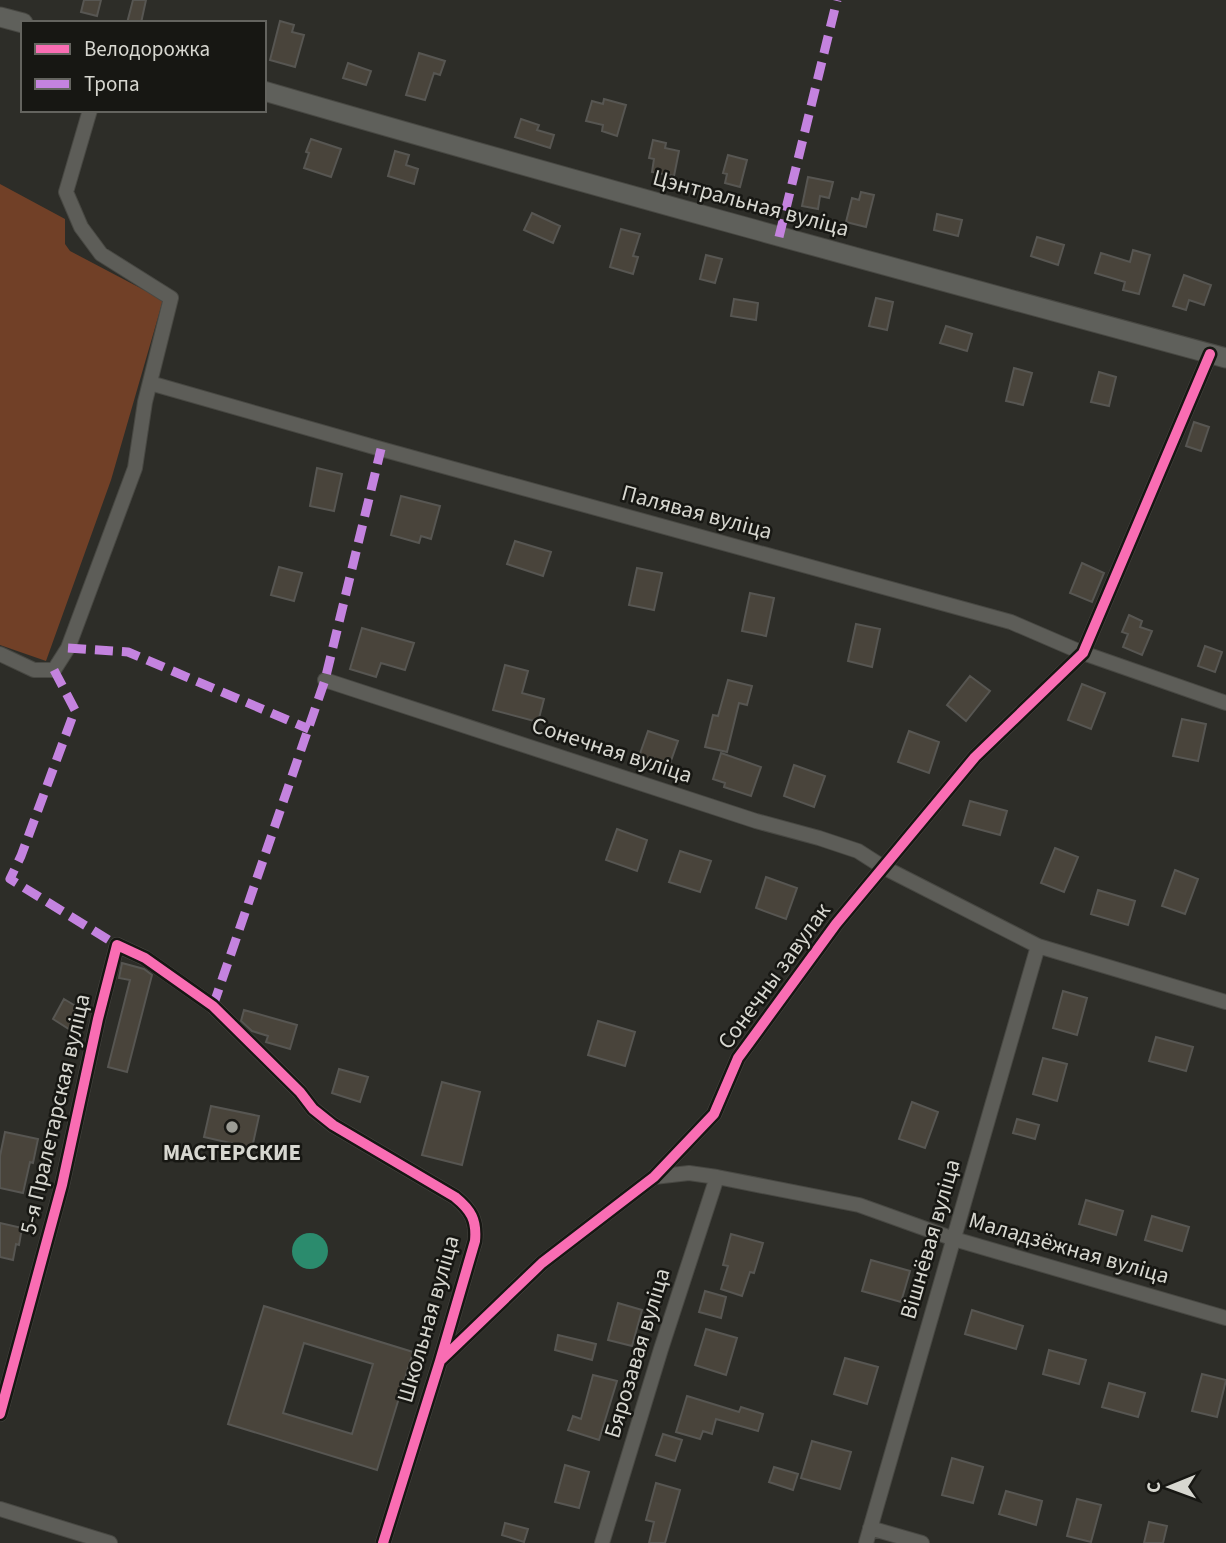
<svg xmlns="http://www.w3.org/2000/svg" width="1226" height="1543" viewBox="0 0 1226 1543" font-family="'Source Sans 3',sans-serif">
<rect width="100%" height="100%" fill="#2d2d28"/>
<path fill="#714027" d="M0,184L65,219V244L70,251L163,300L111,480L46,661L0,645Z"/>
<path fill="#2b8b6d" d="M292 1251a18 18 0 1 1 36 0a18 18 0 1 1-36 0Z"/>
<path fill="#49443b" stroke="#575652" stroke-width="2" fill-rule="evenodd" d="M84,0H101L97,16L81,12Z
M133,0H146L141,23H127Z
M280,21L294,25L292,32L304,35L295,67L270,60Z
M419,53L445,61L440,75L434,73L425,100L406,95Z
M348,63L371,71L366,85L343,78Z
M604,99L626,105L617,136L602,131L603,125L586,121L592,101L603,104Z
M521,119L539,125L537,130L554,135L550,148L515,137Z
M311,139L341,149L331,177L304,168L309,153L306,152Z
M653,140L666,143L665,148L679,151L674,176L652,172L654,159L649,158Z
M395,151L409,155L406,165L418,169L414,184L388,176Z
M728,155L747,160L740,187L725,183L727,174L723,173Z
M808,177L833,182L829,198L820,196L818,209L802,206Z
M861,192L874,195L866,227L846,222L852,198L859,200Z
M532,213L560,226L553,243L524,230Z
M937,214L962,220L958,236L934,230Z
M621,229L640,234L633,256L638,257L633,274L610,267Z
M1037,237L1064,245L1058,265L1031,256Z
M1133,250L1150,255L1139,294L1123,290L1125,282L1095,273L1101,253L1130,262Z
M706,255L722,259L715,283L700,279Z
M1184,275L1211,285L1204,305L1189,300L1186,310L1173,306Z
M876,298L893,302L887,330L869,326Z
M734,299L758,303L756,320L731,316Z
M946,326L972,334L967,351L940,343Z
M1014,368L1032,373L1023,405L1006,401Z
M1099,372L1116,377L1109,406L1091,402Z
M1194,422L1209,427L1201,451L1186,446Z
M317,468L342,474L334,511L310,506Z
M401,496L440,506L431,539L421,536L419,543L391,535Z
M515,541L551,552L543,576L507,564Z
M1082,563L1104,573L1092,602L1070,593Z
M279,567L302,573L294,601L271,595Z
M637,568L662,573L654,610L629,605Z
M750,593L774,598L766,636L742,631Z
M1129,615L1142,621L1140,627L1152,631L1142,655L1123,647L1128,634L1122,632Z
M856,624L880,629L872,667L848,661Z
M362,628L414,643L405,670L381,663L376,677L350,669Z
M1205,646L1222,652L1215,672L1198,666Z
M505,665L528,671L522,693L544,699L538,722L493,710Z
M970,676L990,691L966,721L947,705Z
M728,680L752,686L747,705L739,703L727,752L705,747L713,715L718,716Z
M1082,684L1105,693L1091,729L1068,720Z
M1182,719L1206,724L1198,761L1173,756Z
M648,731L678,741L667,772L637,762Z
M909,731L939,742L929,773L898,762Z
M721,753L761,767L751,796L724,787L725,783L713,779Z
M794,765L825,776L814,807L784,796Z
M970,801L1007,811L1000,835L963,825Z
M617,829L647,840L637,871L606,860Z
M1055,848L1078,857L1064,892L1041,883Z
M680,851L711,861L700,892L669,882Z
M1175,870L1198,879L1185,914L1162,906Z
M766,877L797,888L786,919L756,908Z
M1098,890L1135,901L1128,925L1091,914Z
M122,963L144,969L152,975L127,1072L108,1067L130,980L119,978Z
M1063,991L1087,998L1077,1035L1053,1028Z
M64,999L84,1011L72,1031L53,1019Z
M244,1010L297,1025L290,1049L266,1042L268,1036L252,1031L241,1021Z
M598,1021L635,1032L625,1066L588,1055Z
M1156,1037L1193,1047L1186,1071L1149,1061Z
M1043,1058L1067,1064L1057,1101L1033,1094Z
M339,1069L368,1077L360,1102L332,1093Z
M442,1082L480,1092L462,1165L422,1155Z
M912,1102L938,1112L925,1148L899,1139Z
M211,1106L259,1116L252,1148L204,1137Z
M1017,1119L1039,1125L1035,1139L1013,1133Z
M5,1132L38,1139L33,1163L30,1162L23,1193L0,1188V1156Z
M1086,1200L1123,1211L1116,1235L1079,1224Z
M1152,1216L1189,1227L1182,1251L1145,1240Z
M0,1223L22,1228L19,1245L16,1244L13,1260L0,1257Z
M731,1234L763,1243L754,1273L750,1272L742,1296L721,1289L728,1266L723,1265Z
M871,1260L910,1271L901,1302L862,1291Z
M705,1291L726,1297L721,1318L699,1312Z
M618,1303L642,1310L632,1346L608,1340Z
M264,1306L413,1352L377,1470L228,1424ZM304,1343L373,1364L352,1434L283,1413Z
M972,1310L1023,1326L1016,1349L965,1334Z
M706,1329L737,1338L726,1375L695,1365Z
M558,1335L596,1344L592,1360L555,1350Z
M1049,1350L1086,1360L1079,1384L1043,1374Z
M845,1358L878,1367L867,1404L834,1394Z
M1202,1374L1226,1380L1217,1417L1192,1411Z
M593,1375L617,1381L599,1440L568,1430L573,1416L581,1419Z
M1109,1383L1145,1393L1138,1417L1102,1407Z
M687,1396L739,1412L741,1407L763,1414L758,1431L716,1419L712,1434L703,1431L700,1439L676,1432Z
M663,1434L682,1440L675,1461L656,1455Z
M812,1441L851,1452L840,1489L801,1478Z
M952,1458L983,1467L973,1503L942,1495Z
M565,1465L589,1472L579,1508L555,1502Z
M774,1467L798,1474L793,1490L769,1482Z
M656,1483L680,1490L665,1543H649L654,1522L646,1520Z
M1006,1491L1042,1501L1036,1525L999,1514Z
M1077,1499L1101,1505L1091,1542L1067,1536Z
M1149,1522L1167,1526L1163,1543H1144Z
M505,1523L528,1529L524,1542L502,1535Z"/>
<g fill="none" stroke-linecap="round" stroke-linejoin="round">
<g stroke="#484843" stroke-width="16">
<path id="street" d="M150,383L381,449L1011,622L1083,653L1226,703
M0,654L34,670H54L68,648L135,468L145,402L171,298L101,254L81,227L66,192L90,110
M325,680L756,821L819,838L858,851L883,867L1038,946L1226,1002
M654,1177L689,1173L717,1177L859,1205L954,1239L1226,1318
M440,1361L542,1263L654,1177L714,1114L738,1058L836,924L975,757L1083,653L1210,354
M0,1414L62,1185L98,1019L117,945L145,958L213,1006L300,1092L313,1109L333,1125L455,1197C471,1210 477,1220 475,1241L440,1361L383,1543
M0,1509L110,1543
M870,1528L922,1543
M602,1543L661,1349L717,1177
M866,1543L1038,946"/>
</g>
<g stroke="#484843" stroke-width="21">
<path id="secondary" d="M0,17L23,23
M264,91C584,184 905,271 1226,358"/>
</g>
<use href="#street" stroke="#5d5d58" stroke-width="14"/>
<use href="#secondary" stroke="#5f605b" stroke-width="19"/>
<path stroke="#c483df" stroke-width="9" stroke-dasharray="18 9" stroke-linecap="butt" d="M779,237L837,0
M68,648L128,652L309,729
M54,670L75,710L21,856L10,879L117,945
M213,1006L325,680L381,449"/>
<g stroke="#171713" stroke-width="15">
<path id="cycleway" d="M440,1361L542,1263L654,1177L714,1114L738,1058L836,924L975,757L1083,653L1210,354
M0,1414L62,1185L98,1019L117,945L145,958L213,1006L300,1092L313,1109L333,1125L455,1197C471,1210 477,1220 475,1241L440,1361L383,1543"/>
</g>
<use href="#cycleway" stroke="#f96db3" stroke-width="10"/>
</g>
<circle fill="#9c9c95" stroke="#171713" stroke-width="2.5" cx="232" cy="1127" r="7"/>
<g text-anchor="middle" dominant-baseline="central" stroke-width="5" stroke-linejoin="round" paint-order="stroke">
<g font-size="23" fill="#d7d7d0" stroke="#171713">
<text transform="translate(751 203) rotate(15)">Цэнтральная вуліца</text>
<text transform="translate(697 512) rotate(15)">Палявая вуліца</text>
<text transform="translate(612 750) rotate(18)">Сонечная вуліца</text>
<text transform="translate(774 976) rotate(-54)">Сонечны завулак</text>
<text transform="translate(55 1114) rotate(-77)">5-я Пралетарская вуліца</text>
<text transform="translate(930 1239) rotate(-74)">Вішнёвая вуліца</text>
<text transform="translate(1069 1248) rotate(16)">Маладзёжная вуліца</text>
<text transform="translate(428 1319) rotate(-74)">Школьная вуліца</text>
<text transform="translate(637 1353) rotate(-73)">Бярозавая вуліца</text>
</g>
<g font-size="23" font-weight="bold" fill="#d7d7d0" stroke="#171713">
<text x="232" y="1152">МАСТЕРСКИЕ</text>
</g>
</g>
<rect x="21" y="21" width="245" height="91" fill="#171713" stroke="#64645f" stroke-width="2"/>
<rect x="35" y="44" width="35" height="10" fill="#f96db3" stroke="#64645f" stroke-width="2"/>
<text x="84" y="56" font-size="21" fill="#d7d7d0">Велодорожка</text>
<rect x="35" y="79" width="35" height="10" fill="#c483df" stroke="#64645f" stroke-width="2"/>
<text x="84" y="91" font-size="21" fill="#d7d7d0">Тропа</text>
<g transform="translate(1170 1487) rotate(269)" stroke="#171713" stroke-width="5" paint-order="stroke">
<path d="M0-5L12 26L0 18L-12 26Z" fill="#d7d7d0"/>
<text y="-10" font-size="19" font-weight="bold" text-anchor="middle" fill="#d7d7d0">С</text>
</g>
</svg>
